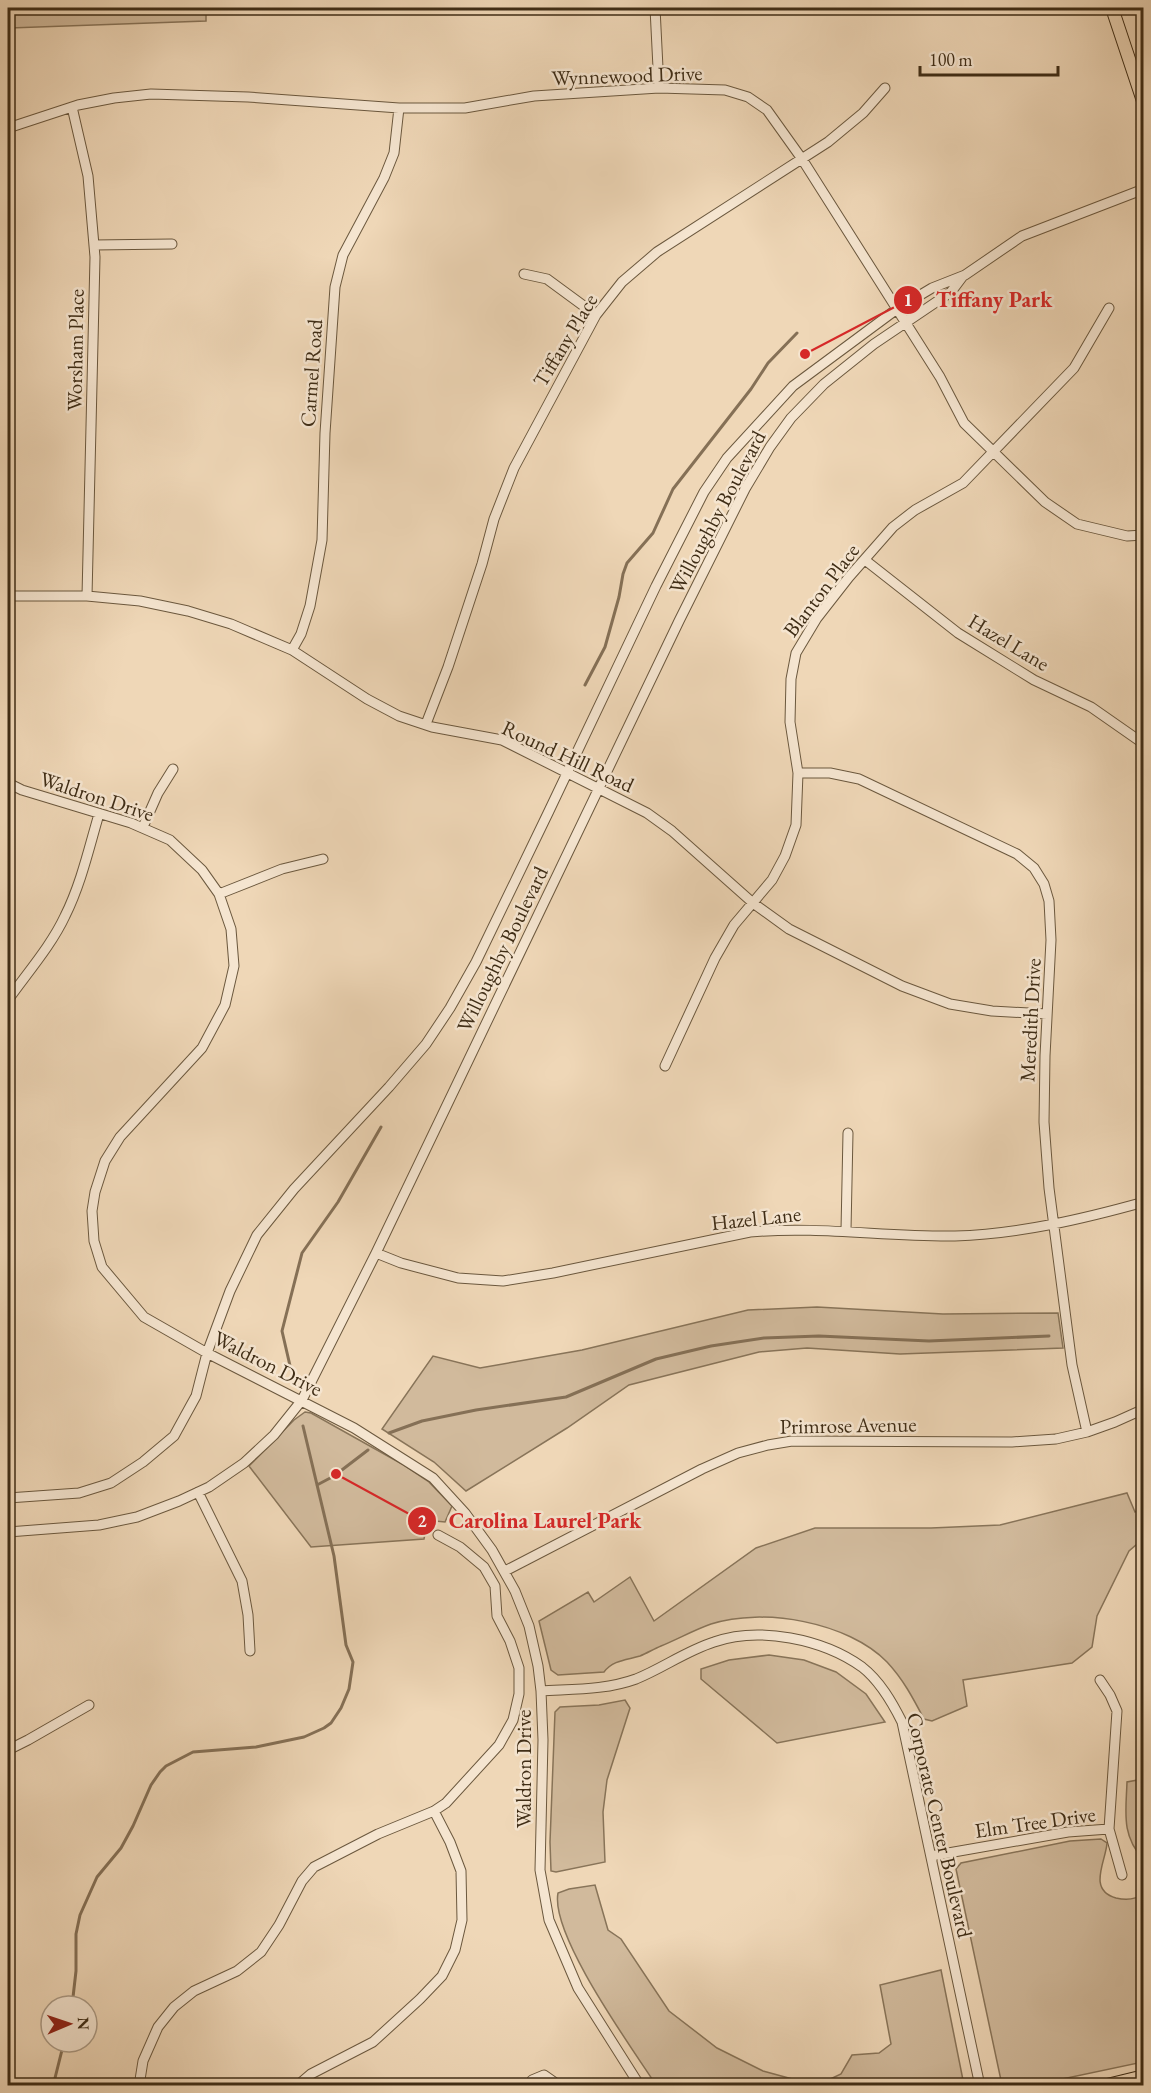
<svg xmlns="http://www.w3.org/2000/svg" width="1151" height="2093" viewBox="0 0 1151 2093" font-family="'EB Garamond',serif">
<rect width="100%" height="100%" fill="#efd7b7"/>
<filter id="stains"><feTurbulence type="fractalNoise" baseFrequency=".00333" numOctaves="4"/><feColorMatrix values="0 0 0 0 .2 0 0 0 0 .09 0 0 0 0 .02 0 0 0 .5 -.17"/></filter>
<radialGradient id="worn" r=".72"><stop offset=".6" stop-color="#630" stop-opacity="0"/><stop offset="1" stop-color="#630" stop-opacity=".3"/></radialGradient>
<path fill="#d1ba9c" stroke="#887459" stroke-width="1.5" d="M9,8H206V21L10,28Z
M817,1307L943,1314L1058,1313L1063,1348L900,1354L807,1348L759,1352L629,1385L567,1428L466,1491L434,1462L382,1429L433,1356L480,1368L582,1350L748,1310Z
M305,1412L311,1413L402,1464L429,1482L452,1506L445,1522L435,1521L426,1529L424,1539L311,1547L249,1466L294,1420Z
M1127,1493L1135,1512L1143,1508V1539L1129,1551L1097,1616L1092,1647L1072,1663L963,1680L967,1706L932,1721L924,1719C913,1698 903,1679 887,1662C848,1622 763,1607 711,1624C694,1630 678,1639 661,1646C654,1649 647,1653 640,1656C627,1660 613,1660 604,1672L558,1675L551,1670L539,1621L588,1592L594,1602L630,1577L654,1621L756,1548L815,1528H931L1000,1525Z
M769,1655L804,1660L836,1672L866,1694L885,1722L777,1743L701,1679V1669L729,1660Z
M625,1700L630,1708L607,1780L603,1812L605,1862L556,1872L551,1871L550,1842L555,1712L560,1707L599,1705Z
M1143,1779H1144L1143,1859C1121,1835 1126,1812 1127,1782Z
M1101,1839L1107,1843C1106,1861 1087,1890 1116,1898C1125,1900 1135,1900 1143,1894V2062L1034,2085H1002L956,1869L961,1863L1070,1841Z
M595,1885L608,1930L621,1939L669,2011L717,2048L763,2071L807,2083L824,2082L841,2074L852,2055L879,2053L891,2044L880,1985L941,1970L964,2085H656C632,2048 550,1935 558,1893L569,1889Z"/>
<g fill="none" stroke-linecap="round" stroke-linejoin="round">
<path stroke="#857056" stroke-width="3" d="M585,685L605,647L619,597L623,574L627,563L653,533L673,489L751,389L768,363L797,333
M291,1370L282,1331L302,1253L338,1202L381,1127
M389,1433L422,1421L476,1410L566,1397L656,1359L711,1346L764,1338L819,1336L929,1341L1049,1336
M317,1485L334,1476L368,1450
M72,2006L76,1971V1934L80,1915L97,1877L121,1848L133,1826L151,1785L160,1772L166,1766L193,1752L256,1747L304,1737L324,1728L331,1723L341,1708L349,1689L353,1662L346,1645L334,1556L303,1426
M53,2086L64,2042"/>
<g stroke="#6b583e" stroke-width="11">
<path id="minor" d="M655,8L659,88
M72,107L88,176L95,257L87,596
M8,128L78,105L114,98L151,94L248,97L399,108H465L534,96L659,88L725,90L748,97L767,110L802,159L940,377L964,423L1045,502L1077,524L1127,536L1144,535
M94,245L172,244
M524,274L547,279L596,315
M865,560L958,633L1034,680L1091,707L1144,744
M8,596H87L140,601L188,611L231,624L292,650L367,699L399,716L432,727L502,740L647,813L672,831L753,903L789,929L902,986L950,1004L992,1011L1047,1014
M292,650L301,634L310,606L322,540L325,433L335,287L343,255L384,178L394,153L399,108
M426,724L448,667L482,564L494,519L514,468L596,315L622,282L657,252L828,142L863,113L885,88
M798,773H830L859,779L1017,854L1034,868L1044,884L1049,901L1051,940L1045,1056L1044,1122L1049,1188L1072,1365L1087,1432
M8,783L22,790L131,823L170,840L202,870L219,894L231,929L234,966L225,1005L202,1048L120,1137L105,1161L95,1192L92,1211L94,1241L102,1267L144,1317L207,1353L354,1428L433,1478L465,1513L492,1550L515,1591L529,1626L538,1666L541,1691L543,1740L540,1870L549,1920L578,1988L640,2086
M143,827L158,793L173,769
M219,894L282,869L323,859
M8,1000C27,973 51,946 65,916C81,884 89,848 99,814
M665,1066L715,958L734,925L772,880L785,856L796,825L798,773L790,722L791,679L796,653L817,618L849,577L893,527L915,510L963,483L1074,368L1109,308
M846,1230L848,1133
M376,1253L401,1263L458,1278L503,1281L553,1273L750,1232C819,1226 886,1237 955,1236C1019,1234 1083,1219 1144,1202
M198,1492L242,1581L248,1615L250,1651
M8,1498L79,1493L111,1483L143,1462L174,1436L196,1396L207,1353L230,1291L257,1235L294,1189L389,1087L426,1044L450,1008L476,962L549,811L656,586L704,492L727,458L793,386L897,309L932,288L965,275L1022,236L1144,189
M8,1532L99,1525L137,1517L179,1501L209,1487L244,1463L274,1435L302,1400L376,1253L679,621L745,489L770,447L791,418L824,384L874,344L951,292L963,276
M505,1571L702,1469L738,1453L768,1445L792,1441L1012,1442L1056,1439L1087,1432L1115,1422L1144,1409
M1100,1680L1110,1695L1117,1711L1109,1829L1122,1875
M541,1691C573,1689 606,1690 636,1679C663,1668 686,1651 714,1642C759,1626 823,1639 862,1667C880,1681 892,1702 902,1722L980,2086
M8,1750L28,1740L89,1705
M931,1856L1068,1832L1109,1829
M139,2086L143,2061L158,2027L174,2007L194,1991L237,1971L261,1952L279,1925L302,1881L314,1867L378,1834L434,1811L446,1803L499,1745L513,1720L519,1694V1668L510,1641L497,1616L495,1586L484,1567L460,1547L438,1535
M297,2086L311,2074L373,2042L420,1999L442,1976L455,1950L462,1920L461,1871L450,1842L434,1811
M531,2086L532,2080L544,2075L554,2082L555,2086"/>
</g>
<g stroke="#3f2d16" stroke-width="14">
<path id="major" d="M1112,8L1144,104
M1103,2086L1144,2076"/>
</g>
<use href="#minor" stroke="#f5e5d0" stroke-width="9"/>
<use href="#major" stroke="#efd7b7" stroke-width="12"/>
</g>
<g text-anchor="middle" dominant-baseline="central" stroke-width="5" stroke-linejoin="round" paint-order="stroke">
<g font-size="21" fill="#3f2d16" stroke="#f5e5d0">
<text transform="translate(627 75) rotate(-2)">Wynnewood Drive</text>
<text transform="translate(565 340) rotate(-59)">Tiffany Place</text>
<text transform="translate(75 350) rotate(-89)">Worsham Place</text>
<text transform="translate(311 373) rotate(-86)">Carmel Road</text>
<text transform="translate(717 512) rotate(-62)">Willoughby Boulevard</text>
<text transform="translate(821 590) rotate(-53)">Blanton Place</text>
<text transform="translate(1009 642) rotate(31)">Hazel Lane</text>
<text transform="translate(568 756) rotate(25)">Round Hill Road</text>
<text transform="translate(97 796) rotate(18)">Waldron Drive</text>
<text transform="translate(502 949) rotate(-64)">Willoughby Boulevard</text>
<text transform="translate(1030 1020) rotate(-87)">Meredith Drive</text>
<text transform="translate(756 1218) rotate(-6)">Hazel Lane</text>
<text transform="translate(268 1363) rotate(27)">Waldron Drive</text>
<text transform="translate(848 1425) rotate(-1)">Primrose Avenue</text>
<text transform="translate(523 1769) rotate(-90)">Waldron Drive</text>
<text transform="translate(1035 1822) rotate(-8)">Elm Tree Drive</text>
<text transform="translate(940 1825) rotate(77)">Corporate Center Boulevard</text>
</g>
</g>
<path fill="none" stroke="#d62828" stroke-width="2" d="M805 354L908 300M336 1474L422 1521"/>
<g fill="#d62828" stroke="#f5e5d0" stroke-width="2">
<circle cx="805" cy="354" r="6"/>
<circle cx="336" cy="1474" r="6"/>
<circle cx="908" cy="300" r="15"/>
<circle cx="422" cy="1521" r="15"/>
</g>
<g font-size="18" text-anchor="middle" font-weight="bold" fill="#fff">
<text x="908" y="306">1</text>
<text x="422" y="1527">2</text>
</g>
<g font-size="22" text-anchor="middle" font-weight="bold" fill="#d62828" stroke="#f5e5d0" stroke-width="5" stroke-linejoin="round" paint-order="stroke">
<text x="994" y="307">Tiffany Park</text>
<text x="545" y="1528">Carolina Laurel Park</text>
</g>
<rect width="1151" height="2093" fill="none" stroke="#efd7b7" stroke-width="30"/>
<rect x="9" y="9" width="1133" height="2075" fill="none" stroke="#3f2d16" stroke-width="3"/>
<rect x="15" y="15" width="1121" height="2063" fill="none" stroke="#3f2d16" stroke-width="1.5"/>
<g transform="translate(69 2024) rotate(88)"><circle r="28" fill="#f5e5d0" stroke="#ac9b86" stroke-width="1.5"/>
<path d="M0-4.5L10 22L0 15L-10 22Z" fill="#8f2418"/>
<text y="-9" font-size="16" font-weight="bold" text-anchor="middle" fill="#3f2d16">N</text>
</g>
<path d="M920 66v9h138v-9" fill="none" stroke="#3f2d16" stroke-width="3"/>
<text x="929" y="66" font-size="18" fill="#3f2d16" stroke="#f5e5d0" stroke-width="4.5" paint-order="stroke">100 m</text>
<rect width="100%" height="100%" filter="url(#stains)"/>
<rect width="100%" height="100%" fill="url(#worn)"/>
</svg>
